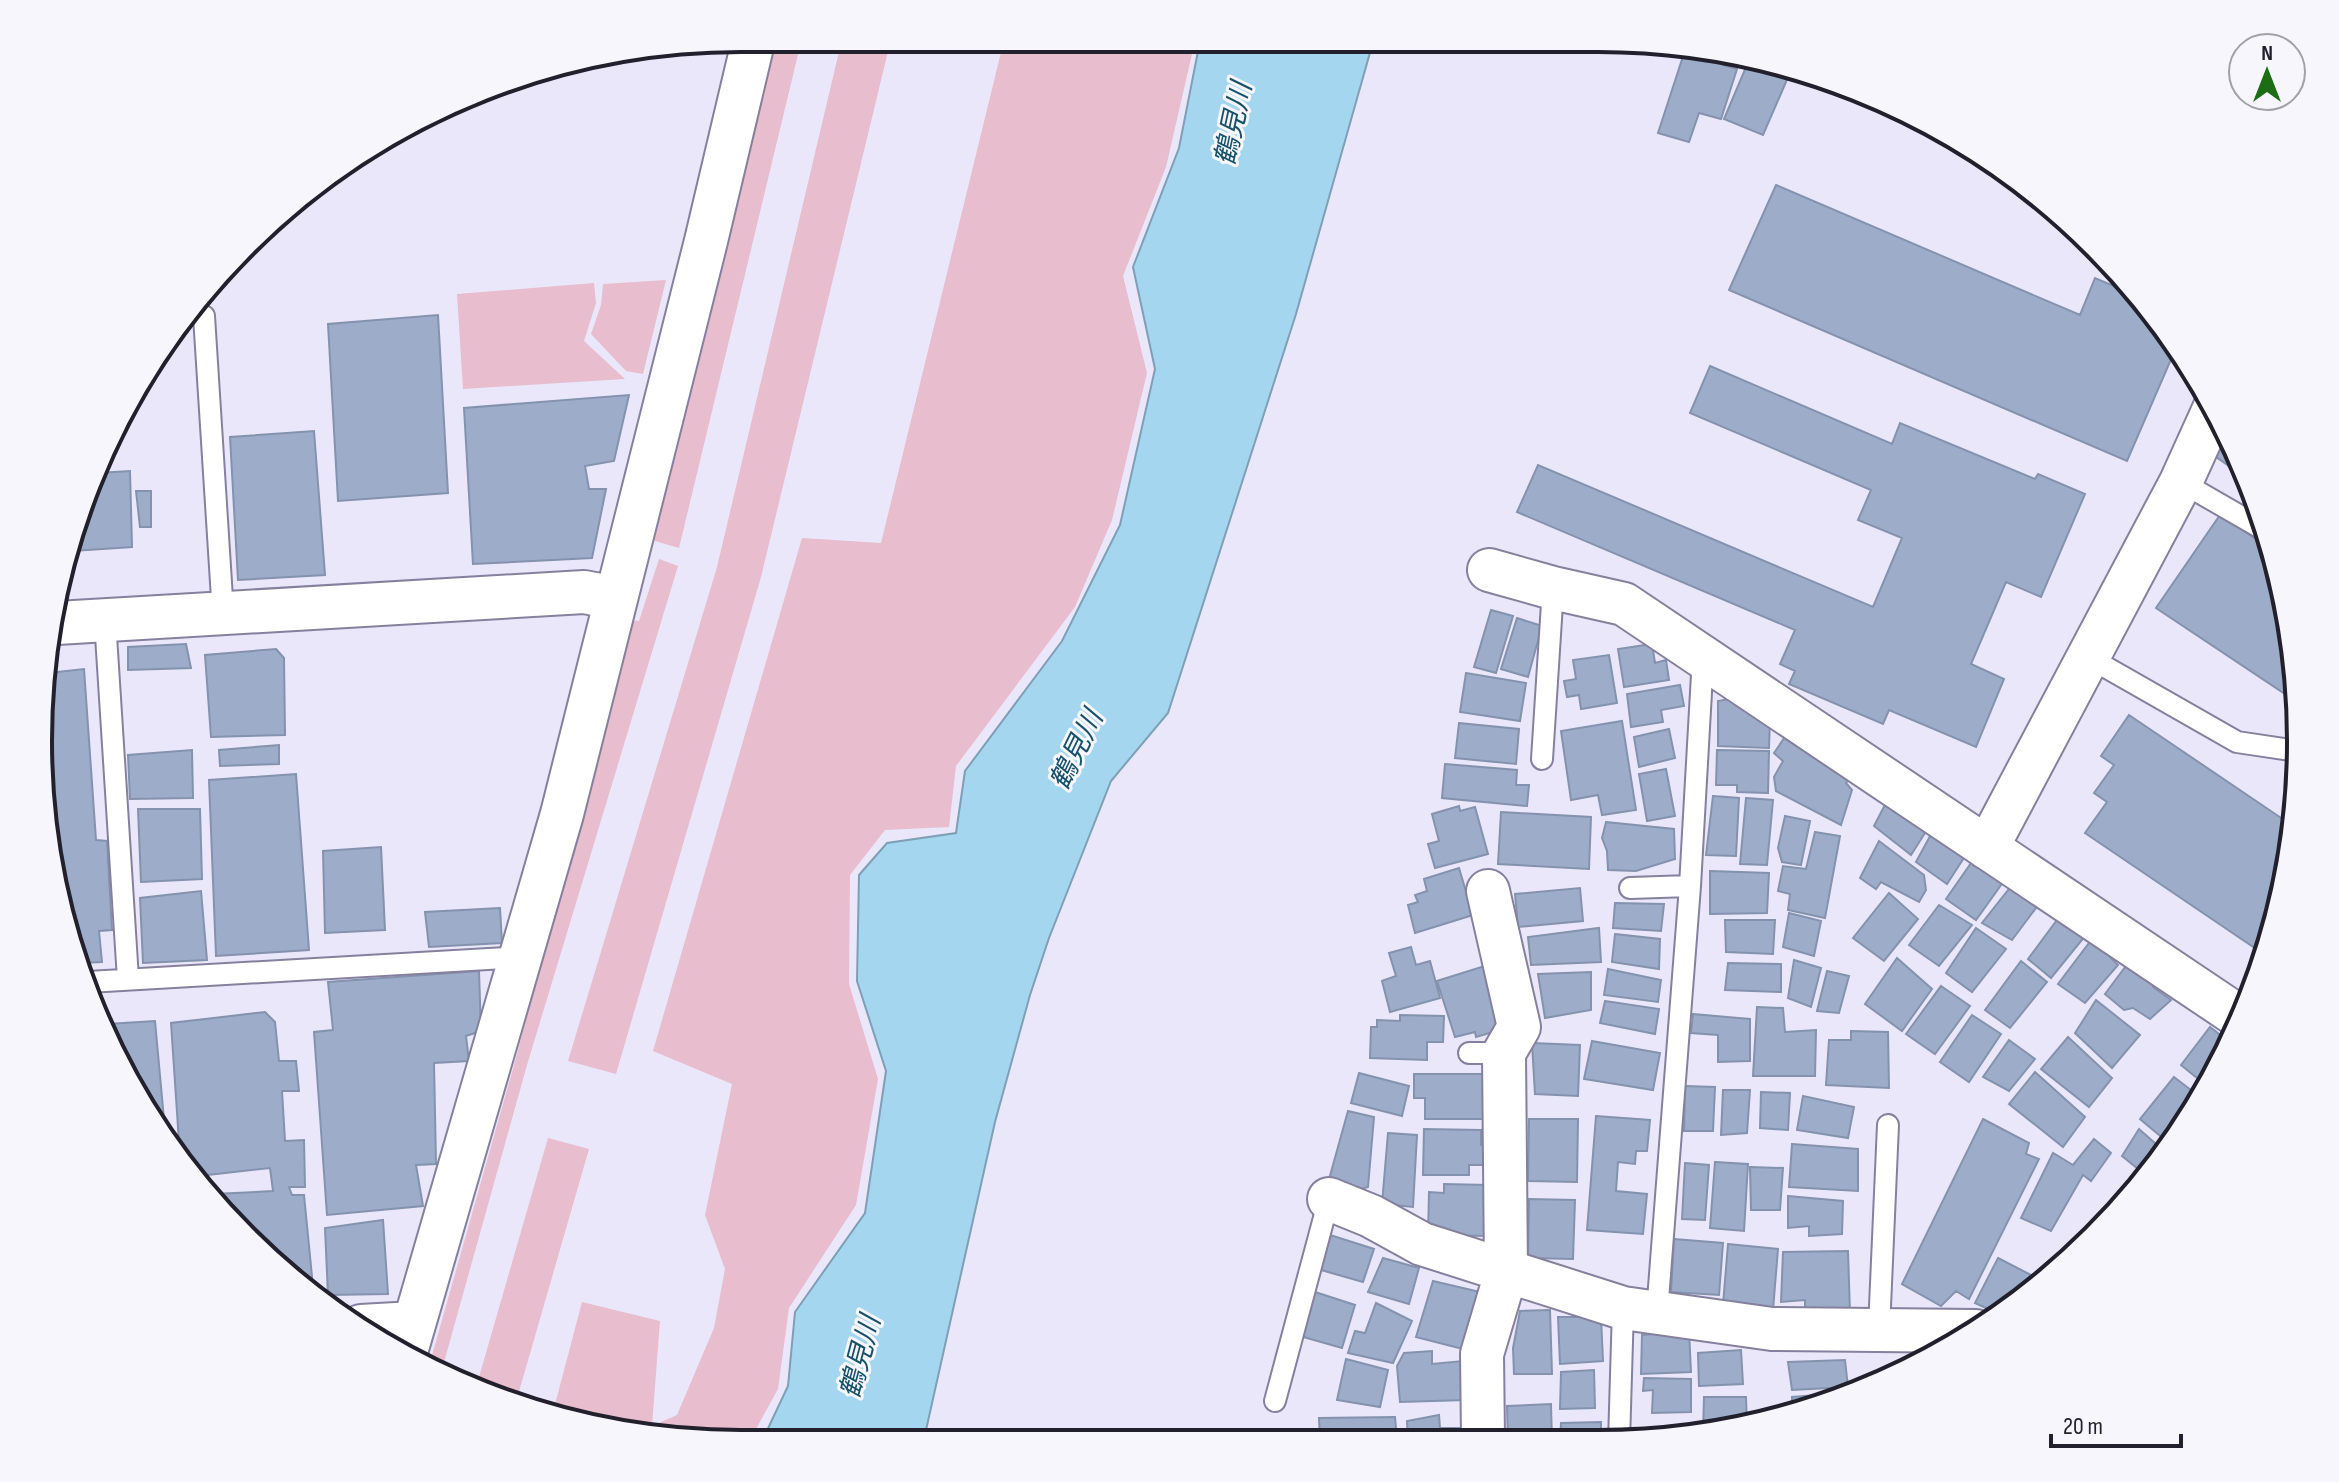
<svg xmlns="http://www.w3.org/2000/svg" width="2339" height="1482" viewBox="0 0 2339 1482" font-family="'Sofia Sans Condensed','Noto Sans JP',sans-serif">
<rect width="100%" height="100%" fill="#eae7fa"/>
<path fill="#e8bdce" d="M772,38H802L679,548L648,539Z
M842,39H891L761,577L616,1074L568,1061L717,567Z
M1004,40L1195,41L1166,167L1123,276L1147,373L1112,520L1075,607L956,766L949,827L885,830L850,875L849,984L878,1079L856,1205L789,1308L778,1389L751,1438H650L553,1412L582,1302L660,1321L652,1426L677,1415L714,1328L725,1269L705,1215L732,1084L653,1051L802,538L881,543Z
M666,280L643,374L626,371L591,334L601,305L603,284Z
M594,283L596,303L584,341L625,379L463,389L457,294Z
M659,559L678,566L527,1065L441,1373L429,1366L516,1058L629,620L639,621Z
M548,1138L589,1149L516,1402L475,1391Z"/>
<path fill="#a5d6f0" stroke="#7e9fb5" stroke-width="2" d="M1200,41L1373,42L1296,314L1168,713L1111,781L1049,938L1030,995L995,1122L924,1439H763L788,1386L795,1312L865,1213L886,1071L857,981L859,875L887,843L956,833L965,771L1062,641L1120,525L1155,369L1133,267L1179,148Z"/>
<path fill="#9dadc9" stroke="#8492ae" stroke-width="2" d="M1687,44L1727,54L1723,65L1737,69L1721,119L1699,113L1689,142L1658,133Z
M1749,60L1789,75L1763,135L1724,119Z
M1776,185L2080,315L2095,278L2142,298L2181,354L2179,360L2172,357L2127,461L1729,290Z
M438,315L448,493L338,501L328,324Z
M1710,366L1892,444L1900,423L2035,479L2038,474L2085,494L2041,597L2006,582L1971,664L2004,679L1976,747L1889,710L1883,724L1789,684L1795,671L1780,664L1795,630L1517,512L1538,465L1873,607L1902,538L1858,520L1871,490L1690,413Z
M629,395L614,461L585,466L589,489H606L592,558L473,564L464,408Z
M314,431L325,575L238,580L230,437Z
M2227,434L2247,479L2212,454Z
M130,471L132,547L73,551L75,515L98,473Z
M136,491H151V527H140Z
M2220,515L2272,550L2295,650L2297,702L2156,608Z
M1491,610L1513,616L1496,673L1474,667Z
M1517,618L1542,626L1528,677L1501,669Z
M186,644L191,668L128,670V647Z
M1652,644L1655,663L1666,660L1669,680L1624,687L1618,649Z
M276,649L284,658L285,735L211,737L205,655Z
M1609,655L1617,703L1581,709L1579,695L1567,697L1564,681L1576,679L1573,660Z
M84,669L96,840L107,841L112,930L99,931L102,962L80,963L62,923L38,741L49,673Z
M1466,673L1526,683L1520,721L1460,712Z
M1680,685L1684,706L1661,710L1663,722L1631,727L1627,694Z
M1734,698L1770,718L1769,748L1718,746V701Z
M2129,715L2293,826L2277,923L2265,955L2085,833L2107,802L2094,793L2114,765L2101,756Z
M1622,721L1636,810L1602,815L1598,795L1571,800L1561,731Z
M1459,723L1519,729L1516,764L1455,758Z
M1669,729L1675,758L1639,767L1634,737Z
M1789,731L1853,774L1846,783L1852,790L1841,825L1776,791L1774,777L1783,761L1774,753Z
M279,745V764L220,766L219,750Z
M192,750L193,798L130,799L128,755Z
M1717,750L1769,751L1768,793L1737,792V785H1716Z
M1445,764L1517,770L1516,785H1529L1527,806L1442,798Z
M1666,769L1675,816L1647,821L1639,774Z
M296,774L309,950L216,956L209,780Z
M1890,795L1930,825L1911,855L1874,826Z
M1713,796L1739,798L1736,856L1706,855Z
M1746,798L1773,800L1767,865L1740,864Z
M1459,806L1460,811L1475,807L1488,854L1435,868L1428,844L1439,841L1432,814Z
M138,809H200L202,879L141,882Z
M1501,812L1591,817L1589,869L1498,864Z
M1785,816L1810,821L1801,865L1782,862L1778,848Z
M1606,822L1674,829L1675,859L1636,871L1608,870L1607,851L1602,838Z
M1935,827L1969,850L1947,884L1916,862Z
M1815,832L1840,836L1825,918L1788,910L1790,894L1778,891L1783,866L1806,869Z
M1879,841L1924,875L1926,890L1919,902L1881,882L1876,889L1860,878Z
M381,847L385,930L325,933L323,851Z
M1976,856L2006,878L1976,920L1946,899Z
M1459,868L1473,915L1415,933L1408,905L1418,902L1415,895L1427,891L1424,879Z
M1710,871L1769,873L1767,913L1710,914Z
M2012,885L2039,904L2012,940L1982,923Z
M1580,888L1583,921L1518,927L1515,894Z
M201,891L207,960L143,963L140,898Z
M1889,893L1918,919L1884,961L1853,938Z
M1615,903L1664,904L1661,931L1613,928Z
M1939,905L1972,925L1939,966L1909,945Z
M500,908L502,943L429,947L425,912Z
M1789,913L1821,921L1814,956L1783,947Z
M2060,916L2086,935L2051,978L2028,959Z
M1725,920H1775L1773,954L1726,952Z
M1599,928L1601,962L1531,965L1528,937Z
M1976,928L2006,949L1972,992L1946,973Z
M1615,934L1660,939L1659,969L1612,962Z
M2092,939L2118,965L2085,1003L2058,984Z
M1411,947L1416,965L1430,961L1440,998L1390,1012L1382,981L1396,976L1389,953Z
M1897,958L1932,989L1902,1031L1865,1004Z
M2131,959L2161,979L2153,987L2171,1000L2150,1019L2133,1008L2124,1010L2105,994Z
M1794,960L1821,968L1811,1007L1788,998Z
M2021,961L2047,982L2010,1028L1985,1010Z
M1728,963L1781,964V992L1725,990Z
M1491,964L1503,1029L1476,1037L1475,1032L1455,1037L1437,981Z
M1608,969L1661,980L1658,1002L1604,995Z
M479,971L481,1031L466,1036L469,1061L434,1063L436,1164L416,1165L423,1206L327,1215L314,1032L333,1030L328,982Z
M1827,971L1849,976L1839,1013L1817,1011Z
M1591,972V1010L1545,1018L1538,974Z
M1941,986L1970,1006L1935,1054L1906,1034Z
M2096,1000L2140,1035L2112,1068L2075,1033Z
M1605,1001L1659,1009L1655,1034L1600,1023Z
M1757,1007L1783,1008L1785,1032L1816,1030L1815,1076H1753Z
M265,1012L275,1022L279,1061H296L299,1091H282L285,1141L304,1140L305,1187H289L292,1195H304L314,1297L215,1194L273,1191L270,1168L199,1176L180,1157L171,1023Z
M1693,1014L1750,1019V1061L1718,1062V1035L1691,1033Z
M1400,1015L1444,1016L1443,1042H1427V1060L1370,1058L1371,1027H1377V1020L1400,1021Z
M1972,1015L2001,1034L1969,1082L1940,1062Z
M155,1021L166,1141L156,1131L108,1024Z
M2210,1027L2232,1044L2207,1086L2181,1065Z
M1851,1031L1888,1032L1889,1088L1826,1085L1829,1040H1851Z
M2068,1037L2112,1078L2089,1107L2041,1069Z
M2009,1040L2035,1059L2009,1091L1983,1077Z
M1592,1041L1660,1053L1653,1090L1584,1079Z
M1532,1043L1580,1045L1578,1096L1535,1094Z
M2035,1072L2085,1117L2063,1147L2009,1104Z
M1359,1073L1409,1086L1402,1116L1351,1103Z
M1414,1074H1485V1119H1425V1098H1414Z
M2174,1077L2200,1097L2171,1145L2140,1119Z
M1685,1086L1715,1087L1713,1131H1684Z
M1723,1090H1750L1747,1133L1721,1135Z
M1761,1092L1790,1093L1788,1130L1760,1128Z
M1803,1096L1854,1107L1848,1138L1797,1130Z
M1348,1111L1374,1117L1368,1187L1361,1189L1328,1183Z
M1596,1116L1650,1120L1647,1151H1636L1635,1164L1618,1162L1616,1191L1647,1194L1643,1234L1587,1230Z
M1529,1119H1578L1577,1182L1528,1181Z
M1983,1119L2029,1143L2026,1154L2039,1159L1969,1299L1956,1291L1941,1306L1902,1284Z
M1424,1129L1481,1130V1145H1492V1165H1469V1175H1423Z
M2139,1129L2166,1153L2148,1177L2122,1156Z
M1388,1133L1417,1135L1413,1207L1382,1204Z
M2094,1139L2111,1153L2091,1181L2083,1175L2051,1231L2021,1218L2053,1153L2073,1165Z
M1792,1144L1858,1149V1191L1789,1187Z
M1715,1162L1748,1164L1744,1231L1710,1228Z
M1685,1163L1709,1165L1705,1220L1682,1219Z
M1750,1167L1783,1168L1780,1210H1751Z
M1444,1184L1487,1185L1486,1236L1428,1235L1429,1192L1444,1193Z
M2121,1191L2130,1197L2109,1219L2105,1217Z
M1788,1196L1843,1201L1842,1234L1809,1236V1226L1788,1228Z
M1529,1199L1575,1200L1573,1259L1528,1258Z
M383,1220L388,1294L328,1295L325,1228Z
M1330,1235L1374,1249L1363,1282L1321,1270Z
M1674,1239L1723,1243L1719,1295L1671,1292Z
M1728,1244L1778,1249L1773,1310L1723,1305Z
M1848,1251L1850,1313L1805,1315V1300L1781,1302L1783,1252Z
M1383,1258L1419,1268L1409,1304L1368,1292Z
M1998,1258L2031,1275L2013,1305L1999,1314L1975,1303Z
M1433,1281L1480,1292L1463,1349L1416,1337Z
M1312,1291L1355,1305L1342,1348L1300,1336Z
M1376,1303L1412,1321L1393,1363L1348,1353L1355,1331L1365,1333Z
M1550,1310L1552,1374H1514L1513,1348L1520,1311Z
M1558,1317H1601L1603,1361L1560,1364Z
M1689,1331L1691,1372L1641,1374L1642,1335Z
M1741,1350L1743,1384L1699,1386L1698,1353Z
M1432,1351V1364L1463,1361L1466,1400L1400,1402L1397,1366L1404,1353Z
M1346,1359L1388,1370L1380,1407L1337,1400Z
M1845,1360L1848,1387L1792,1390L1788,1362Z
M1594,1370L1595,1408L1560,1409L1561,1372Z
M1644,1378L1691,1379V1412L1652,1413L1653,1390L1643,1391Z
M1845,1393L1792,1415V1397Z
M1704,1397H1746L1747,1425L1703,1433Z
M1551,1404L1552,1442H1508L1507,1406Z
M1439,1415L1440,1428H1463L1465,1442L1408,1441L1407,1421Z
M1395,1417L1397,1441H1320L1319,1418Z
M1601,1422V1442H1560L1561,1423Z
M1690,1428V1435L1645,1442L1644,1430Z"/>
<g fill="none" stroke-linecap="round" stroke-linejoin="round">
<g stroke="#85809d" stroke-width="24">
<path id="lane" d="M204,316L223,614
M2181,482L2268,532
M105,620L128,979
M2088,657L2237,742L2298,751
M1542,759L1553,588
M1630,888L1690,886
M88,982L522,957
M1469,1053H1504
M1657,1313L1690,886L1703,657
M1879,1329L1888,1125
M1927,1359L1939,1331
M1275,1401L1329,1199
M1619,1442L1623,1308"/>
</g>
<g stroke="#85809d" stroke-width="46">
<path id="street" d="M1489,570L1553,588L1624,604L2241,1018
M57,623L584,592L616,598
M1987,848L2181,482L2215,407
M1329,1199L1371,1216L1422,1244L1623,1308L1772,1329L1976,1331
M361,1326L414,1323
M406,1352L562,814L706,241L754,38
M1483,1438L1482,1354L1506,1273L1504,1053L1519,1027L1488,891"/>
</g>
<use href="#lane" stroke="#fff" stroke-width="20"/>
<use href="#street" stroke="#fff" stroke-width="42"/>
</g>
<g text-anchor="middle" dominant-baseline="central" stroke-width="6" stroke-linejoin="round" paint-order="stroke">
<g font-size="28" font-style="italic" fill="#16526c" stroke="#f7f6fc">
<text transform="translate(1234 124) rotate(-78)">鶴見川</text>
<text transform="translate(1077 750) rotate(-64)">鶴見川</text>
<text transform="translate(861 1357) rotate(-75)">鶴見川</text>
</g>
</g>
<path d="M0 0H2339V1482H0ZM741 52H1598A689 689 0 0 1 2287 741V741A689 689 0 0 1 1598 1430H741A689 689 0 0 1 52 741V741A689 689 0 0 1 741 52Z" fill="#f7f6fc" fill-rule="evenodd"/>
<path fill="none" stroke="#22202c" stroke-width="4" d="M741 52H1598A689 689 0 0 1 2287 741V741A689 689 0 0 1 1598 1430H741A689 689 0 0 1 52 741V741A689 689 0 0 1 741 52Z"/>
<g transform="translate(2267 72)"><circle r="38" fill="#f7f6fc" stroke="#a2a0a9" stroke-width="2"/>
<path d="M0-6L14 30L0 20L-14 30Z" fill="#1c6d13"/>
<text y="-12" font-size="22" font-weight="bold" text-anchor="middle" fill="#22202c">N</text>
</g>
<path d="M2051 1434v12h130v-12" fill="none" stroke="#22202c" stroke-width="4"/>
<text x="2063" y="1434" font-size="24" fill="#22202c" stroke="#f7f6fc" stroke-width="6" paint-order="stroke">20 m</text>
</svg>
